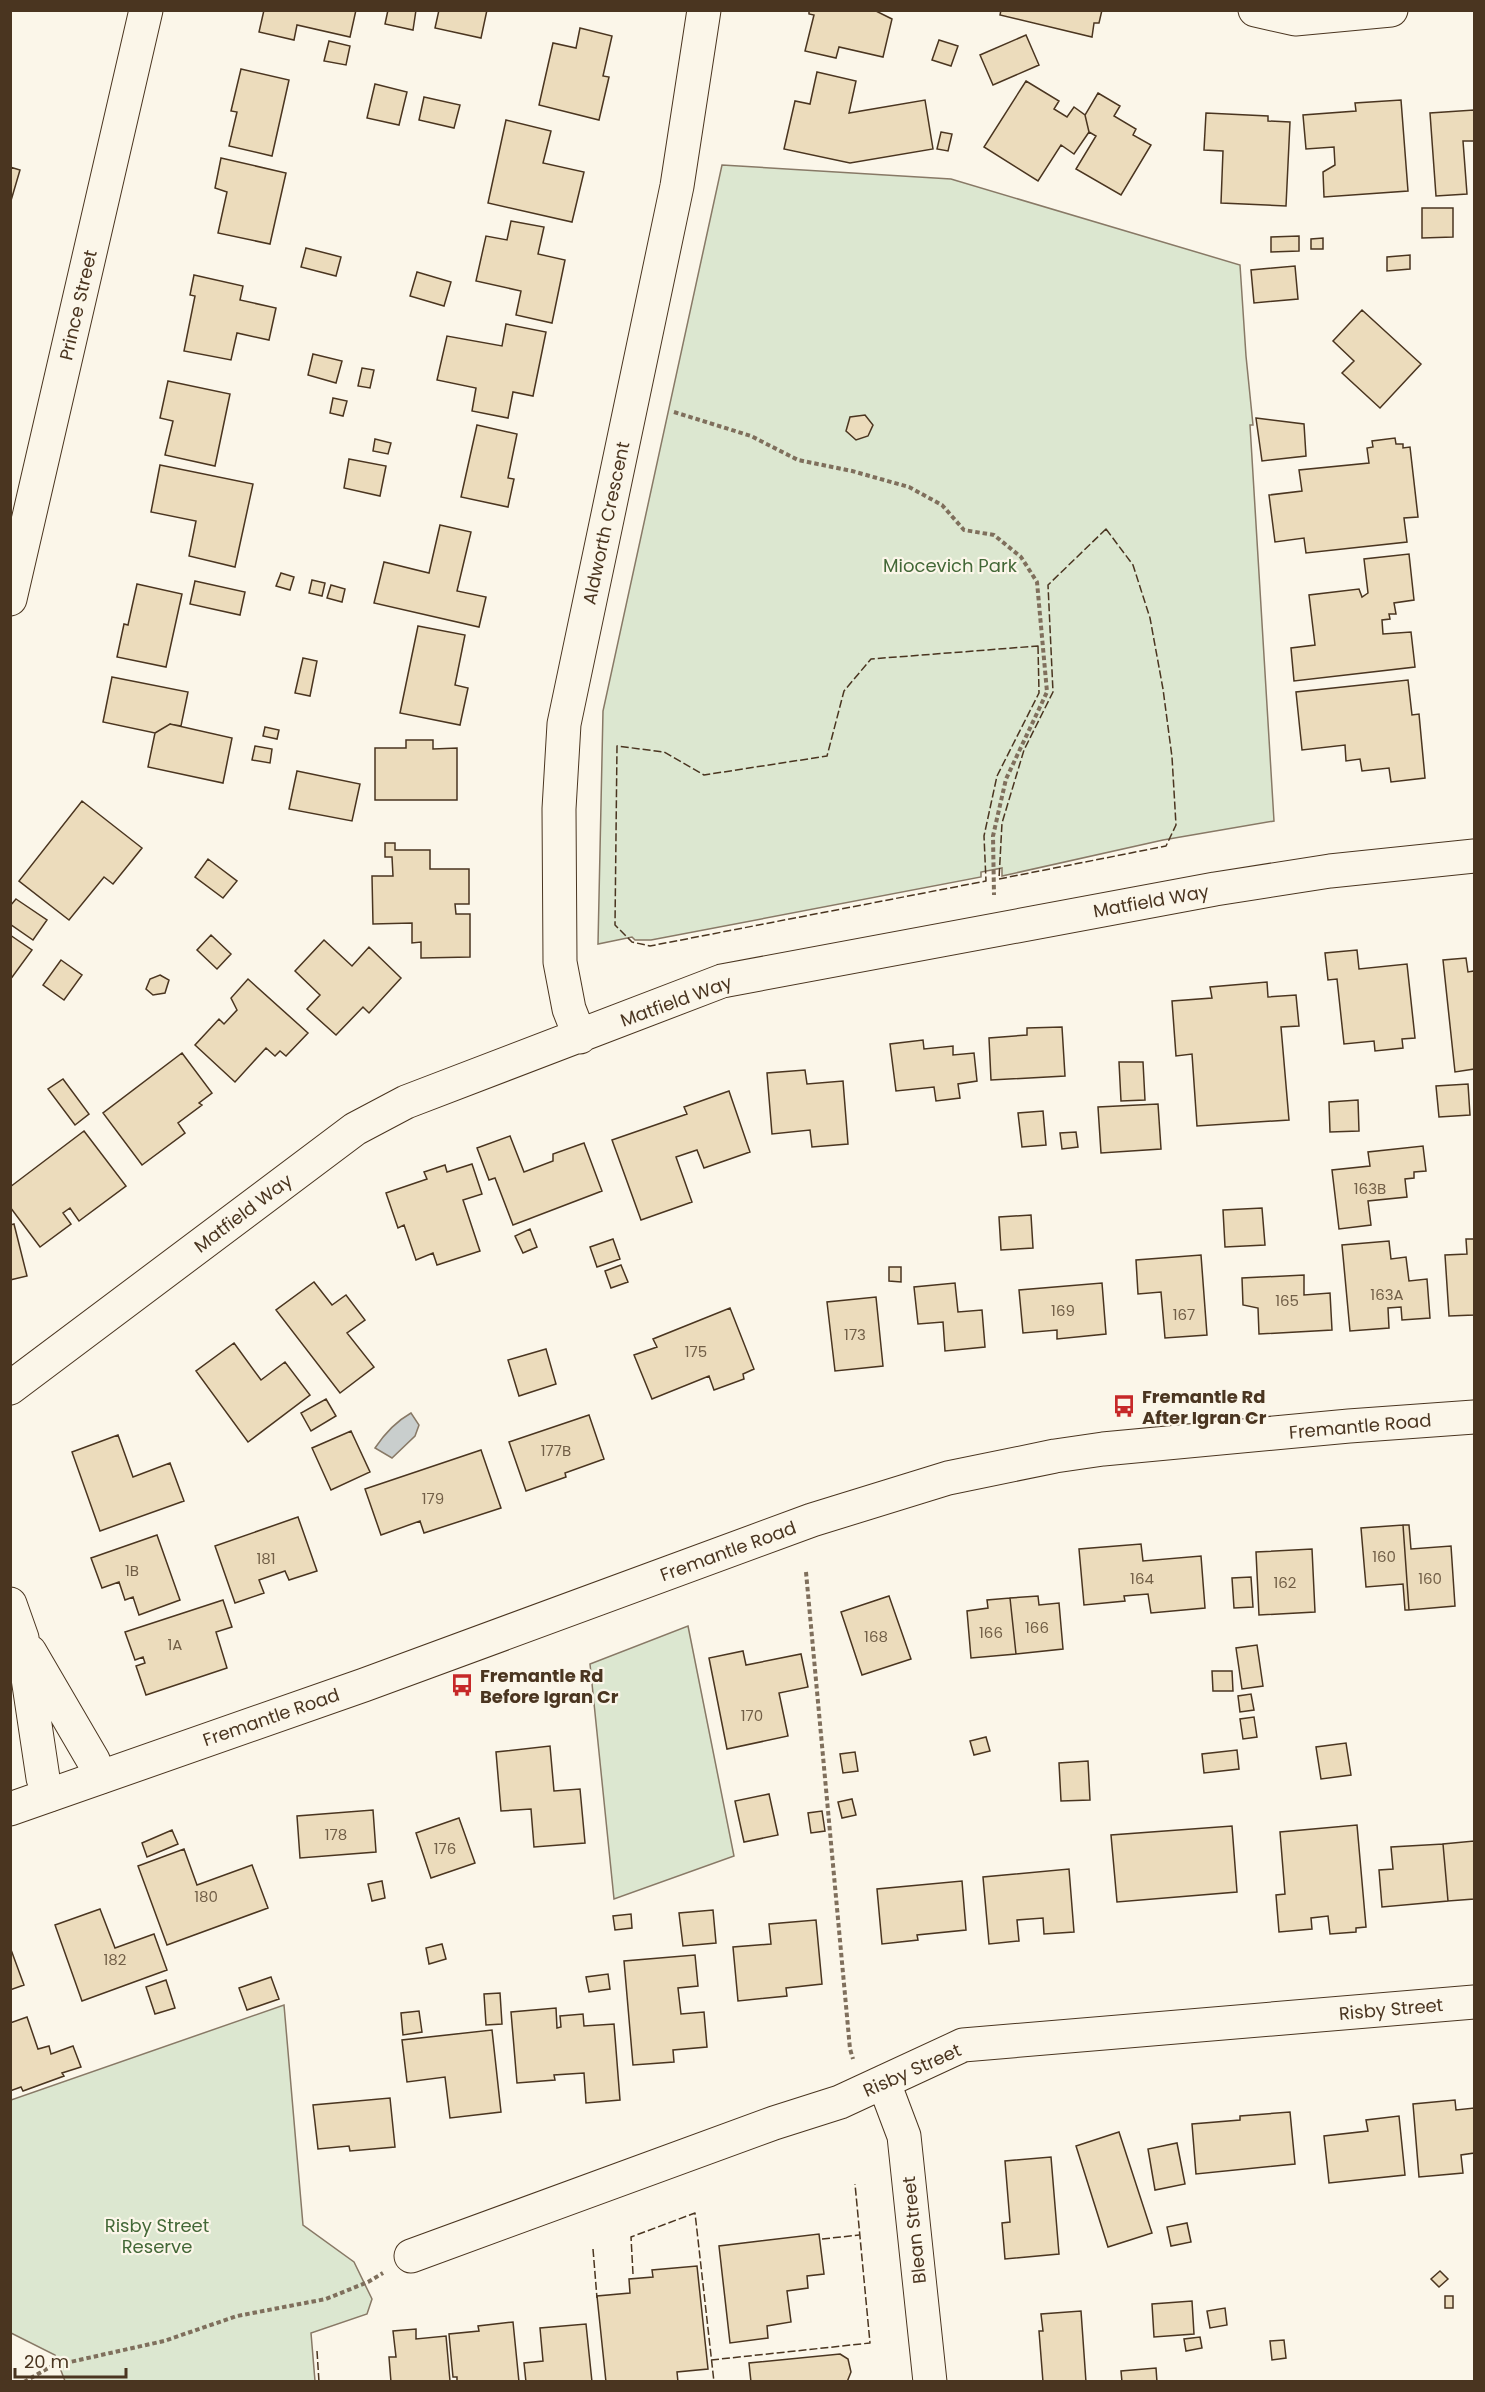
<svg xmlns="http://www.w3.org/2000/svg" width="1485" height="2392" viewBox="0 0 1485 2392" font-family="Poppins,sans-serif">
<rect width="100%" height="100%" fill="#fbf6e9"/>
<path fill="#dce7d0" stroke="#887966" stroke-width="1.5" d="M722,165L951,179L1240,265L1246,356L1253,425H1250L1274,821L1163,840L1002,876V868L981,872V877L651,940H635L632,937L598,944L603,711Z
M688,1626L734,1856L614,1899L590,1664Z
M284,2005L303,2225L354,2262L372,2299L367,2314L311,2333L315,2381H65L55,2355L11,2333V2100Z"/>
<path fill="#c9cecd" stroke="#887966" stroke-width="1.5" d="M411,1413L419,1425L415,1436L392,1458L375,1448C385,1433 395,1422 411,1413Z"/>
<path fill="#ecdcbc" stroke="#4a3520" stroke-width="1.5" d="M264,10H356L350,37L297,25L294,40L259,32Z
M388,10H416L413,30L385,24Z
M439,10H487L481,38L435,28Z
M809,10H874L892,19L883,57L839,47L836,58L805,51L814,15L809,14Z
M1001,10H1102L1099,23H1094L1092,37L1000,15Z
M580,28L612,36L603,76L609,77L599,120L539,105L553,43L576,48Z
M1026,35L1039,65L993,85L980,55Z
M939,40L958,46L951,66L932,60Z
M329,41L350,46L346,65L324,61Z
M241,69L289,80L272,156L229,146L237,112L231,111Z
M817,72L856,81L849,113L925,100L933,149L850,163L784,149L795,101L810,104Z
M1026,81L1059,101L1054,109L1067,117L1074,107L1085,115L1089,132L1074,154L1061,145L1038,181L984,147Z
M375,84L407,92L399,125L367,118Z
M1098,93L1120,106L1114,116L1136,129L1133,135L1151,145L1121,195L1076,169L1096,136L1089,132L1085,115Z
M424,97L460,105L454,128L419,120Z
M1401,100L1408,191L1324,197L1323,172L1335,165L1334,147L1306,149L1303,115L1356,111L1355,103Z
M1474,110V141H1463L1467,194L1436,196L1430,113Z
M1206,113L1268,116V121L1290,122L1286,206L1221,203L1223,151L1204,150Z
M506,120L551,131L543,163L584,172L572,222L488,203Z
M941,132L952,134L948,151L937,149Z
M221,158L286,173L270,244L218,233L227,192L215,188Z
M10,167L20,170L10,204Z
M1422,208H1453V237L1422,238Z
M511,221L544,227L538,254L565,260L552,323L516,315L521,291L476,281L486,236L507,240Z
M1299,236V251L1271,252V237Z
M1323,238V249H1311V239Z
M306,248L341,257L336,276L301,267Z
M1410,255V269L1387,271V257Z
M1295,266L1298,299L1254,303L1251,270Z
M417,272L451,282L444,306L410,296Z
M194,275L243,286L240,300L276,308L269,340L237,333L231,360L184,351L195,296L190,295Z
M1362,310L1421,364L1380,408L1342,373L1354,361L1333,341Z
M506,324L546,332L533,396L513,392L508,418L472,411L476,388L437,380L447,336L502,346Z
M313,354L342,361L336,383L308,375Z
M362,368L374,370L370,388L358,386Z
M168,381L230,394L215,466L165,455L173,421L160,418Z
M333,398L347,401L343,416L330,413Z
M865,415L873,425L868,436L856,440L846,431L850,417Z
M1256,418L1304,424L1306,456L1262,461Z
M477,425L517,434L508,478L514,479L508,507L461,497Z
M1395,438L1396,444H1403V448L1410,447L1418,517L1404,518L1407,542L1306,553L1304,538L1275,542L1269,495L1302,491L1299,470L1369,463L1367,448L1373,447L1372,441Z
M375,439L391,443L388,454L373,451Z
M349,459L386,466L380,496L344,488Z
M160,465L253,484L235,567L189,556L196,521L151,512Z
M440,525L471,532L457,591L486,597L479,627L374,603L384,562L429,573Z
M1409,554L1414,600L1394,603L1396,614H1389L1390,619L1382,620L1383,634L1411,632L1415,667L1294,681L1291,648L1315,645L1309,595L1359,589L1362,597L1368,593L1364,559Z
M281,573L294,577L290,590L276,586Z
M312,580L325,583L322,596L309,593Z
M195,581L245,592L240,615L190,604Z
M137,584L182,594L166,667L117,657L124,624L128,625Z
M331,585L345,589L342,602L327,598Z
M418,626L465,635L455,685L468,688L460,725L400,713Z
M303,658L317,661L310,696L295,693Z
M112,677L188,692L181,726L170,724L155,733L103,722Z
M1408,680L1412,715L1419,714L1425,778L1391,782L1389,768L1362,771L1360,759L1346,761L1345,745L1302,750L1296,692Z
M170,724L232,738L223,783L148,767L155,733Z
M265,727L279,730L277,739L263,736Z
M406,740H433V749L457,748V800H375V748H406Z
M255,746L272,749L270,763L252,760Z
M297,771L360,784L352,821L289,809Z
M82,801L142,848L113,884L104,877L69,920L19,881Z
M385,843H395V850H430V869H469V904H455L456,914H470V957L421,958V942L412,943V923L373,924L372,876H393L392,857H385Z
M208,859L237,881L223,898L195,877Z
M16,899L47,920L33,940L10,924V906Z
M10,935L32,950L10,980Z
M211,935L231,954L217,969L197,950Z
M324,940L352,966L369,947L401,978L369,1013L363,1007L336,1035L307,1009L320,995L295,971Z
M1357,950L1359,969L1407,964L1415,1038L1402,1039L1403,1048L1375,1051L1374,1041L1344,1044L1337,979L1328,980L1325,953Z
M1466,958L1468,972L1474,971V1069L1455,1072L1443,960Z
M61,960L82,975L64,1000L43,985Z
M160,975L169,980L165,993L153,995L146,989L150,979Z
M248,979L308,1033L286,1056L280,1051L275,1056L266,1048L235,1082L195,1045L219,1019L224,1024L237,1010L231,998Z
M1267,982L1268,997L1296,995L1299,1026L1281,1027L1289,1120L1197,1126L1192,1054L1176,1056L1172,1001L1212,998L1210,987Z
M1062,1027L1065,1076L991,1080L989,1038L1027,1035V1028Z
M923,1040L924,1049L953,1046V1055L974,1053L977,1081L958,1084L960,1098L936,1101L934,1087L896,1091L890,1044Z
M182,1053L212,1093L199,1103L202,1105L178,1123L185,1133L142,1165L103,1113Z
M1119,1062H1143L1145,1100L1121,1101Z
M805,1070L807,1084L843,1081L848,1144L812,1147L810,1130L772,1134L767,1073Z
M63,1079L89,1114L75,1125L48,1089Z
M1468,1084L1470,1115L1439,1117L1436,1086Z
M729,1091L750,1152L704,1168L697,1150L676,1157L692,1202L641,1220L612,1140L687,1114L684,1107Z
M1358,1100L1359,1131L1330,1132L1329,1102Z
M1158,1104L1161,1149L1101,1153L1098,1107Z
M1043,1111L1046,1145L1022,1147L1018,1113Z
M84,1131L126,1186L79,1221L70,1208L63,1213L71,1224L40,1247L10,1207V1187Z
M1076,1132L1078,1147L1062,1149L1060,1133Z
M510,1136L524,1172L553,1161V1154L584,1143L602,1191L513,1225L495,1178L489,1180L477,1148Z
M1423,1146L1426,1171L1414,1172V1178L1405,1179L1407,1197L1368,1201L1371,1225L1339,1229L1332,1170L1370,1166L1368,1152Z
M472,1164L482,1194L463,1200L480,1251L437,1265L433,1253L416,1260L404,1225L398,1228L386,1193L427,1179L424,1172L445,1165L447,1172Z
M1262,1208L1265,1245L1225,1247L1223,1210Z
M1031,1215L1033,1248L1001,1250L999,1217Z
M14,1224L27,1276L10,1280V1225Z
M530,1229L537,1247L523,1253L515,1236Z
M613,1239L620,1259L597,1267L590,1247Z
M1466,1239H1474V1315L1449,1316L1445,1255L1467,1254Z
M1389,1241L1391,1259L1406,1257L1409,1281L1427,1279L1430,1318L1402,1320L1401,1307L1388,1308L1389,1328L1350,1331L1342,1245Z
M1201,1255L1207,1335L1165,1338L1161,1292L1138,1294L1136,1260Z
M621,1265L628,1282L611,1288L605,1271Z
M889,1267H901V1282L889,1281Z
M1304,1275V1295L1330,1293L1332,1330L1259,1334L1258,1308L1243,1305L1242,1278Z
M314,1282L332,1305L346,1295L365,1320L347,1333L374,1367L340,1393L276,1310Z
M955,1283L958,1312L982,1310L985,1347L945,1351L943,1322L918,1324L914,1287Z
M1102,1283L1106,1334L1057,1339V1330L1023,1333L1019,1290Z
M876,1297L883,1366L835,1371L827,1302Z
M730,1308L754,1369L743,1374L744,1379L714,1390L709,1376L652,1399L634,1355L657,1347L653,1339Z
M234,1343L261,1380L285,1362L310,1395L248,1442L196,1371Z
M546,1349L556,1384L519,1396L508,1360Z
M326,1399L336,1416L311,1431L301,1413Z
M589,1415L604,1459L565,1473L566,1477L526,1491L509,1442Z
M351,1431L370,1472L331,1490L312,1448Z
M118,1435L133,1477L170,1463L184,1501L100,1531L72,1452Z
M481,1450L501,1508L424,1533L420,1521L381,1535L365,1489Z
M298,1517L317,1571L289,1580L285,1571L259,1580L264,1593L235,1603L215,1546Z
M1403,1525L1409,1610H1405L1403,1584L1366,1587L1361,1528Z
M1403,1525H1409L1411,1549L1451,1546L1455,1606L1409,1610Z
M157,1535L180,1600L139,1615L133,1597L125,1600L119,1582L102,1588L91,1558Z
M1141,1544L1143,1561L1201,1556L1205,1608L1151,1613L1148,1594L1124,1596L1125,1601L1084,1605L1079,1549Z
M1312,1549L1315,1612L1259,1615L1256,1552Z
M1251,1577L1253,1607L1234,1608L1232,1578Z
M889,1596L911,1659L862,1675L841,1612Z
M1038,1596L1039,1605L1059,1603L1063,1649L1016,1654L1010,1598Z
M1010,1598L1016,1654L971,1658L967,1611L988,1608L987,1600Z
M223,1600L232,1627L216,1632L227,1668L146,1695L136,1666L145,1663L143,1657L135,1660L125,1632Z
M1257,1645L1263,1686L1242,1689L1236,1648Z
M743,1651L746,1665L801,1654L808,1687L779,1693L788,1736L727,1749L709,1658Z
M1212,1671H1232L1233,1691H1213Z
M1251,1694L1254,1710L1240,1712L1238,1696Z
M1254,1717L1257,1737L1243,1739L1240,1719Z
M986,1737L990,1751L974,1755L970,1741Z
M1346,1743L1351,1775L1321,1779L1316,1747Z
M550,1746L554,1791L580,1789L585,1843L534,1847L531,1809L501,1811L496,1752Z
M1237,1750L1239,1769L1204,1773L1202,1754Z
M855,1752L858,1771L843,1773L840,1754Z
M1088,1761L1090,1800L1061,1801L1059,1763Z
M769,1794L778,1835L744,1842L735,1801Z
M852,1799L856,1815L842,1818L838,1802Z
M373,1810L376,1852L300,1858L297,1816Z
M822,1811L825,1831L811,1833L808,1813Z
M459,1818L475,1863L431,1878L416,1833Z
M1357,1825L1366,1927L1356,1928V1932L1330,1934L1328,1916L1311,1918L1312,1929L1279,1932L1276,1895L1285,1894L1280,1832Z
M1232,1826L1237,1892L1117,1902L1111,1835Z
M172,1830L178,1844L147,1857L142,1843Z
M1474,1841V1899L1448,1901L1443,1844Z
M1443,1844L1448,1901L1382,1907L1379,1870L1393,1869L1391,1847Z
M184,1849L197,1885L252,1865L268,1908L167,1945L138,1866Z
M1069,1869L1074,1932L1044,1934L1043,1918L1017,1920L1019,1941L989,1944L983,1877Z
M382,1881L385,1898L372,1901L368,1884Z
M962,1881L966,1930L917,1935L918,1940L882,1944L877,1889Z
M100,1909L115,1948L154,1934L167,1970L82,2001L55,1925Z
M713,1910L716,1943L683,1946L679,1913Z
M631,1914L632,1928L615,1930L613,1916Z
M816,1920L822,1984L786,1988L787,1996L738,2001L733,1947L771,1944L769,1924Z
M442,1944L446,1959L429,1964L426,1948Z
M10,1947L24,1985L10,1990Z
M695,1955L698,1986L678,1988L681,2014L704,2012L707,2047L673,2050L674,2062L633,2065L624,1961Z
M608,1974L610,1989L589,1992L586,1977Z
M271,1977L279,1999L247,2010L239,1988Z
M166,1980L175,2008L155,2014L146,1987Z
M500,1993L502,2024L486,2025L484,1994Z
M556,2008L557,2028L561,2027L560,2016L583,2014L584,2026L614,2024L620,2100L586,2103L584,2073L554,2075L555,2080L517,2083L511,2012Z
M419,2011L422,2032L403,2035L401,2013Z
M27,2017L38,2049L49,2046L51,2054L73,2046L81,2067L62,2073L64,2076L23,2091L21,2087L10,2091V2023Z
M492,2030L501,2112L450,2118L445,2077L407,2082L402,2040Z
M390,2098L395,2147L350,2151L349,2146L318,2149L313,2105Z
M1455,2100L1456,2110L1474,2108V2153L1461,2155L1463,2173L1419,2177L1413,2104Z
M1290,2112L1295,2164L1196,2174L1192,2124L1240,2120V2116Z
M1399,2116L1405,2175L1329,2183L1324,2136L1368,2131L1366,2120Z
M1119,2132L1152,2233L1108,2247L1076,2146Z
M1177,2143L1185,2184L1155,2190L1148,2149Z
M1051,2157L1059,2254L1005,2259L1002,2223L1010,2222L1005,2161Z
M1187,2223L1191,2242L1171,2246L1167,2227Z
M819,2234L824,2274L807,2276L808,2288L787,2291L791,2322L767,2326L768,2338L730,2343L719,2246Z
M697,2266L708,2369L677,2372L678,2382H606L597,2296L630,2293L629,2279L653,2277L652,2270Z
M1440,2271L1448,2279L1439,2287L1431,2279Z
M1445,2296H1453V2308H1445Z
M1192,2301L1194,2334L1154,2337L1152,2304Z
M1225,2308L1227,2325L1210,2328L1207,2311Z
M1081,2311L1086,2382H1043L1039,2331H1043L1041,2314Z
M513,2322L519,2382H457V2377H453L449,2334L479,2331L478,2326Z
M586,2324L592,2382H526L524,2363L543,2361L540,2328Z
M416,2329V2339L446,2336L450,2381L391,2382L389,2357H396L393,2331Z
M1200,2337L1202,2348L1186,2351L1184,2339Z
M1284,2340L1286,2358L1272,2360L1270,2341Z
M840,2354L848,2359L851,2372L847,2382H751L749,2363Z
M1156,2368L1157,2382H1122L1121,2371Z"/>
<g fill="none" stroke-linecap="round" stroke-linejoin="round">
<g stroke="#4a3520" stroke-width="35">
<path id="minor" d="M1255,10L1295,19L1391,10
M10,599L146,10
M580,1037L569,1009L560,962L559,809L564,724L677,186L704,10
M10,1388L355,1129L406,1102L722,981L1215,889L1330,871L1474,856
M10,1604L22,1638L43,1778L49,1795
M30,1652L93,1760L100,1777
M884,2083L904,2136L930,2382
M411,2256L774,2123L840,2102L963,2045L1474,2002"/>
</g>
<g stroke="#4a3520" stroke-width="35">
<path id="major" d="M10,1809L364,1685L812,1520L948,1478L1055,1456L1103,1449L1349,1426L1474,1417"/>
</g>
<path stroke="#7f6f5c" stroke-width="4" stroke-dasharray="4.5 3" stroke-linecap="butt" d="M674,412L751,436L798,460L852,471L909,487L942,505L964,530L994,535L1021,557L1037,582L1047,692L1006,779L993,836L994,895
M806,1572L850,2049L853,2059
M24,2382L52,2366L164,2341L237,2316L326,2299L368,2282L383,2273"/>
<use href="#minor" stroke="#fbf6e9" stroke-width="33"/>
<use href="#major" stroke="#fbf6e9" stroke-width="33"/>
<path stroke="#4a3520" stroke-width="1.5" stroke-dasharray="8 3" stroke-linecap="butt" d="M1106,529L1133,565L1150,618L1163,689L1172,757L1176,825L1166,846L999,879L1002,823L1024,750L1053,692L1048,585Z
M1038,646L1039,693L997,776L984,836L986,881L650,946L632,942L615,925L617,746L664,752L704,775L827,756L844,691L871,659Z
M822,2239L859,2235
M593,2249L597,2298
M633,2274L631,2237L695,2213L714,2382
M317,2351L319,2382
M711,2360L870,2343L855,2184"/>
</g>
<defs>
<g id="bus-bare" transform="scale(1.8)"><path d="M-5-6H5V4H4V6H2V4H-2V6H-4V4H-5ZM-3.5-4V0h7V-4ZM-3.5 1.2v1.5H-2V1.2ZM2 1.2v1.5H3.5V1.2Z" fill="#c62828" stroke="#fbf6e9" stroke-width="2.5" paint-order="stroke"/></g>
</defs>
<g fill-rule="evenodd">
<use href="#bus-bare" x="1124" y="1406"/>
<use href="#bus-bare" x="462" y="1685"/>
</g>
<g text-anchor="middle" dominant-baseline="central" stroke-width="4.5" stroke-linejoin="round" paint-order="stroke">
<g font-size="15" fill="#725f47">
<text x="1370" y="1188">163B</text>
<text x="1387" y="1294">163A</text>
<text x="1287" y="1300">165</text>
<text x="1063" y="1310">169</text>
<text x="1184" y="1314">167</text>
<text x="855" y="1334">173</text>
<text x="696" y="1351">175</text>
<text x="556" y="1450">177B</text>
<text x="433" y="1498">179</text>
<text x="1384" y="1556">160</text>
<text x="266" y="1558">181</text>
<text x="132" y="1570">1B</text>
<text x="1142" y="1578">164</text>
<text x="1430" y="1578">160</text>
<text x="1285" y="1582">162</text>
<text x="1037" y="1627">166</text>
<text x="991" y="1632">166</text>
<text x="876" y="1636">168</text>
<text x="175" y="1644">1A</text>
<text x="752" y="1715">170</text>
<text x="336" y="1834">178</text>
<text x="445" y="1848">176</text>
<text x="206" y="1896">180</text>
<text x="115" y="1959">182</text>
</g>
<g font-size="18" fill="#4a3520" stroke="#fbf6e9">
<text transform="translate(78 305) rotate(-77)">Prince Street</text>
<text transform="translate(606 523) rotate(-78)">Aldworth Crescent</text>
<text transform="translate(1151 901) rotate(-10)">Matfield Way</text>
<text transform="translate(676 1001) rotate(-20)">Matfield Way</text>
<text transform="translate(243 1213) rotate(-37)">Matfield Way</text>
<text transform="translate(1360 1426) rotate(-5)">Fremantle Road</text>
<text transform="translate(728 1551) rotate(-20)">Fremantle Road</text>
<text transform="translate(271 1717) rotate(-19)">Fremantle Road</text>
<text transform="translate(1391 2009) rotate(-5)">Risby Street</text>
<text transform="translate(912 2070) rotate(-24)">Risby Street</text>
<text transform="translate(914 2230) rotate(-96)">Blean Street</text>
</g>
<g font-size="18" fill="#436837" stroke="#fbf6e9">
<text x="950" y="565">Miocevich Park</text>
<text x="157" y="2225">Risby Street<tspan x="157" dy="21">Reserve</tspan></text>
</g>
<g font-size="18" font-weight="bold" fill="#4a3520" stroke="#fbf6e9" text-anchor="start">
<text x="1142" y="1396">Fremantle Rd<tspan x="1142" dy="21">After Igran Cr</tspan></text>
<text x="480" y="1675">Fremantle Rd<tspan x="480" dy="21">Before Igran Cr</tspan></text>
</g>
</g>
<rect width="1485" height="2392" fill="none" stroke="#4a3520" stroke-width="24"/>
<path d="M15 2368v9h111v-9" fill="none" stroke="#4a3520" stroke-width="3"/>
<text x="24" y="2368" font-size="18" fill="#4a3520" stroke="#fbf6e9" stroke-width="4.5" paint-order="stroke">20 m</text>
</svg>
